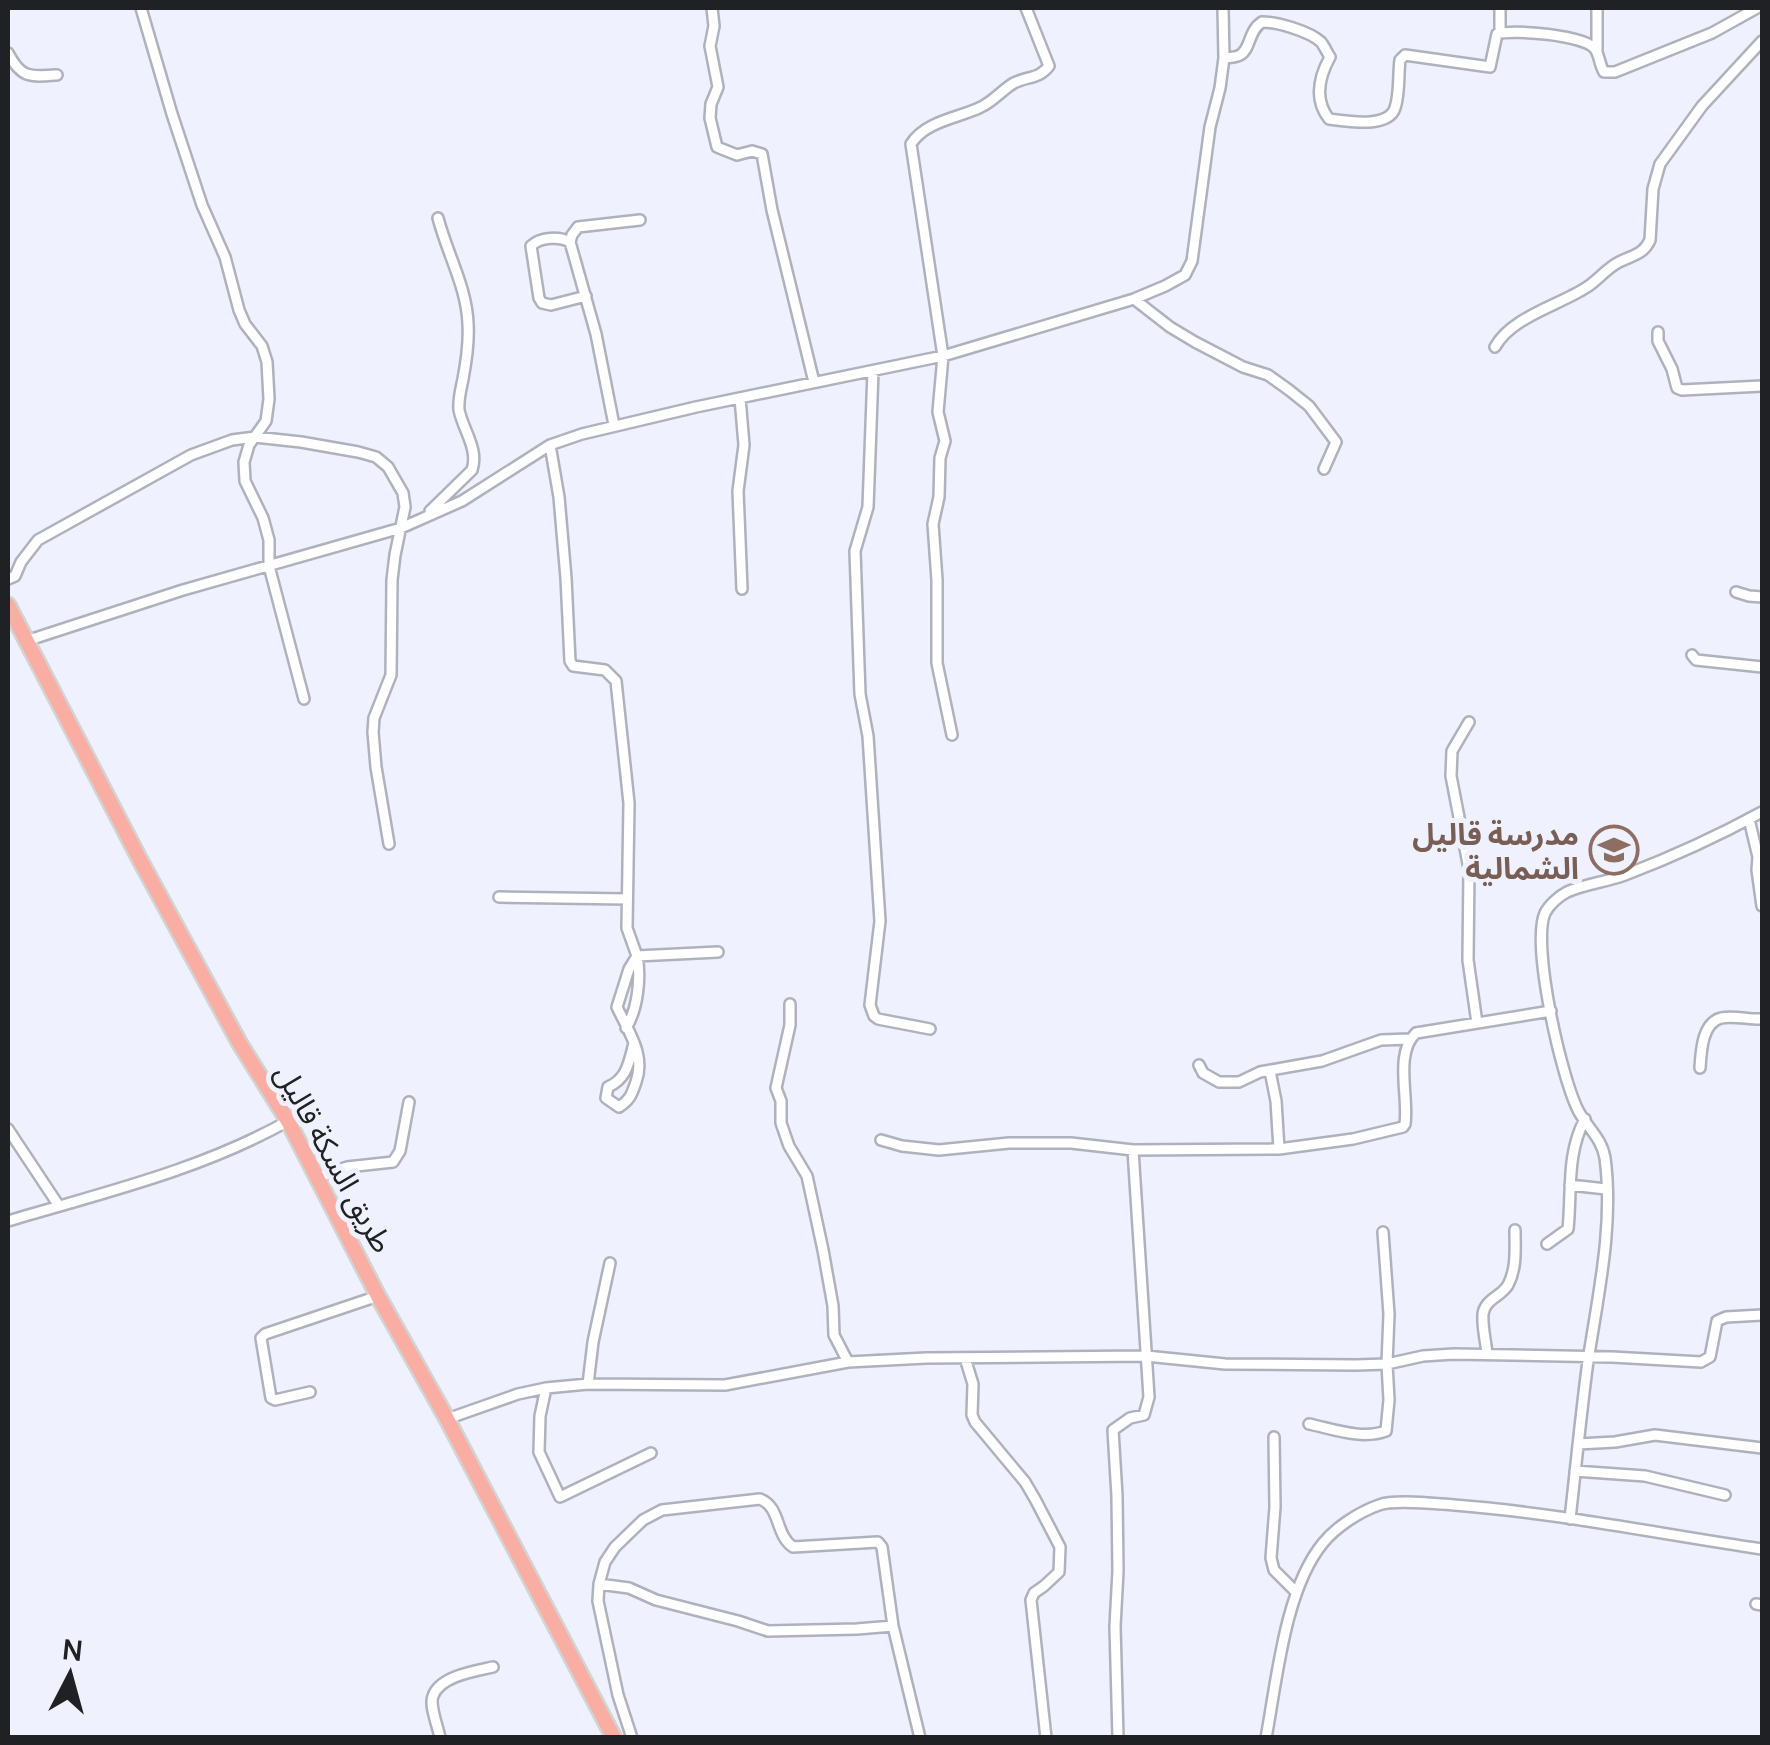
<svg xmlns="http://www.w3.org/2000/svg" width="1770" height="1745" viewBox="0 0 1770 1745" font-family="Manrope,'Noto Sans Arabic',sans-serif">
<rect width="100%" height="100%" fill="#eff2fe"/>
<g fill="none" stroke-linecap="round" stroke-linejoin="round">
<g stroke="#afb2bd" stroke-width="14">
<path id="minor" d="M141,8L172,114L202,205L225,257L239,310L245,324L262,346L267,362L269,399L266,421L249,445L244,462L245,481L263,518L269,540V566L304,699
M712,8L714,26L710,46L718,87L711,104L710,118L717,147L737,155L752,151L762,154L772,210L814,382
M1597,8V50
M1500,33V8
M8,53C21,78 29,77 57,75
M1224,58C1229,57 1235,58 1240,55C1251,49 1248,31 1262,22C1277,22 1309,31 1321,42C1323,44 1328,54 1330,57C1319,77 1314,100 1329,119C1346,121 1388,129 1395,108C1400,93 1398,75 1400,60L1405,55L1490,67L1497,34C1512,29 1585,35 1595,49C1600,56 1599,64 1604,72H1615L1712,33L1757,8
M570,242C559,236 540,237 531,246L539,298L542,303L551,305L586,296
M1134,299L1170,327L1195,342L1243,367L1268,375L1289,390L1309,406L1336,442L1324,469
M1658,332V341L1672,369L1677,388L1682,390L1762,386
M1495,347C1511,317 1560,305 1587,287C1598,280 1607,268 1619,262C1633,255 1643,255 1650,240L1653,189L1660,164L1702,106L1762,41
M873,371L868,507L855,551L860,694L868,736L880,921L870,1005L874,1016L878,1019L930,1029
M740,398L744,445L738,491L742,589
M614,425L596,334L570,242L572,235L578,227L640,220
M550,445L559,497L566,578L570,661L573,666L605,670L616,681L629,803L627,928L637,956L629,969L617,1007C628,1031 646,1055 636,1082C632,1094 630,1100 619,1107L606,1098L608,1087C627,1079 629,1062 634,1043
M430,511L472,470C479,449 463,430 459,410C458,399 461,389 463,379C466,363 469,339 468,324C467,288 447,253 438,218
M8,579L15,576L21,562L38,540L191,455L232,440L255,437L301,442L358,452L376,457L388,467L403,493L405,507L395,555L392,580L391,675L374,718L373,732L376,767L389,844
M1736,592L1749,596L1762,597
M26,641L183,590L401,528L462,501L550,445L582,434L696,407L943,356L1134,299L1165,286L1185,275L1192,261L1210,127L1220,88L1224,58L1223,8
M1692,655L1696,660L1762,667
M1469,722L1452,751L1451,776L1469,869L1468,960L1477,1023
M952,735L937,663V580L933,524L939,497L940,458L945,441L938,412L943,356L911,144C925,121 959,118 981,107C994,101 1003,89 1014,83C1028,76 1039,79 1049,66L1026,8
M1749,819L1758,857L1757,870L1762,906
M499,897L627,899
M790,1004V1025L776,1088L781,1101V1123L789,1146L807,1176L823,1250L833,1306L834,1335L848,1362
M626,1028C638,1009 641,977 637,956L718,952
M1199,1065L1203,1073L1219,1082H1239L1260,1072L1322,1061L1381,1040L1410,1039
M1700,1068C1701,1052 1702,1023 1721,1018C1734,1015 1750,1020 1762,1019
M1270,1071L1276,1101L1279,1149
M8,1129L59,1206
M881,1140L902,1146L939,1150L1009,1143H1071L1133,1150L1279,1149L1353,1139L1403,1127L1405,1124C1409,1097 1394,1053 1416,1033L1551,1011
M318,1177L347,1167L393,1162L400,1151L409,1102
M1570,1185L1606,1189
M8,1221C102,1193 201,1170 288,1121
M1547,1244L1568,1229C1572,1192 1566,1154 1585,1119
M1487,1354C1486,1342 1482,1327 1483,1314C1485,1299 1501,1297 1508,1285C1517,1268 1515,1248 1515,1230
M965,1358L973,1384L972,1415L975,1422L1025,1482L1035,1499L1060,1547L1059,1572L1044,1586L1034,1593L1031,1600L1046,1738
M588,1384L593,1342L610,1263
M546,1388L540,1416L539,1452L560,1497L651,1453
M310,1392L275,1400L271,1398L261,1338L265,1334L378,1296
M447,1419L518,1394L546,1388L588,1384L725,1385L848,1362L926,1358L1146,1356L1225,1364L1356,1365L1387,1364L1423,1356L1454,1354L1612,1357L1701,1362L1710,1357L1717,1321L1726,1317L1762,1315
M1309,1424C1333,1429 1362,1440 1386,1431L1389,1400L1387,1364L1389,1314L1383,1232
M1274,1437L1275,1507L1271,1558L1274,1570L1295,1591
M1578,1444L1615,1442L1655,1435L1762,1448
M1575,1471L1645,1476L1725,1495
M1570,1519C1576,1466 1581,1413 1588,1361C1598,1295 1614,1225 1605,1158C1602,1139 1588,1128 1579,1112C1562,1081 1531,945 1545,913C1549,905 1559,896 1567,892C1585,884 1606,882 1625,875C1672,857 1718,836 1762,812
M599,1584L629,1588L656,1600L738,1621L768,1631L857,1629L893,1626
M1756,1604L1762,1605
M440,1738C438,1726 429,1706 433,1696C440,1676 475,1671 493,1667
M632,1738L618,1695L598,1601L599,1584L605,1562L615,1547L643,1520L662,1510L760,1499C781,1507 775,1535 793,1547L878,1542L882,1547L893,1626L920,1738
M1118,1738L1115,1626L1118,1571L1117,1496L1113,1430L1130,1418L1144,1415L1149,1397L1133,1150
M1266,1738C1277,1679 1285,1589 1323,1543C1336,1527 1359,1512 1379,1505C1395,1499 1436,1504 1454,1505C1558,1513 1660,1534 1762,1549"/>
</g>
<g stroke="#d2d3d3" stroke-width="19">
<path id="primary" d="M8,605L140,860L240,1044L288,1121L378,1296L447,1419L614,1738"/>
</g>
<use href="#minor" stroke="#fff" stroke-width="9"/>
<use href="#primary" stroke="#f9ada3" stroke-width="14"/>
</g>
<defs>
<g id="school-ring" transform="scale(2.5)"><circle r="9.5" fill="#eff2fe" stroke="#8d6e63" stroke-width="1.5"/><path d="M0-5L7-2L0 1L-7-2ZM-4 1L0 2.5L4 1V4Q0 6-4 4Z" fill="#8d6e63"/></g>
</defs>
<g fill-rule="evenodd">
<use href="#school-ring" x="1614" y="850"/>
</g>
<g text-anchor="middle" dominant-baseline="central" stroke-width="10" stroke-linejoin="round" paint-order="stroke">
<g font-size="30" font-weight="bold" fill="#785e54" stroke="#eff2fe" text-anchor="end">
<text x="1579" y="833">مدرسة قاليل<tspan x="1579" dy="34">الشمالية</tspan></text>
</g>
<g font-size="30" fill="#202125" stroke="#eff2fe">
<text transform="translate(335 1158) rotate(61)">طريق السكة قاليل</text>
</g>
</g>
<rect width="1770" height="1745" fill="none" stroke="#202125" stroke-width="20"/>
<g transform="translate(70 1675) rotate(6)" stroke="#eff2fe" stroke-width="8" paint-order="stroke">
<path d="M0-8L18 38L0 25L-18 38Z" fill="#202125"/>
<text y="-15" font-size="28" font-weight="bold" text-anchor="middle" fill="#202125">N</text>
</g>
</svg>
